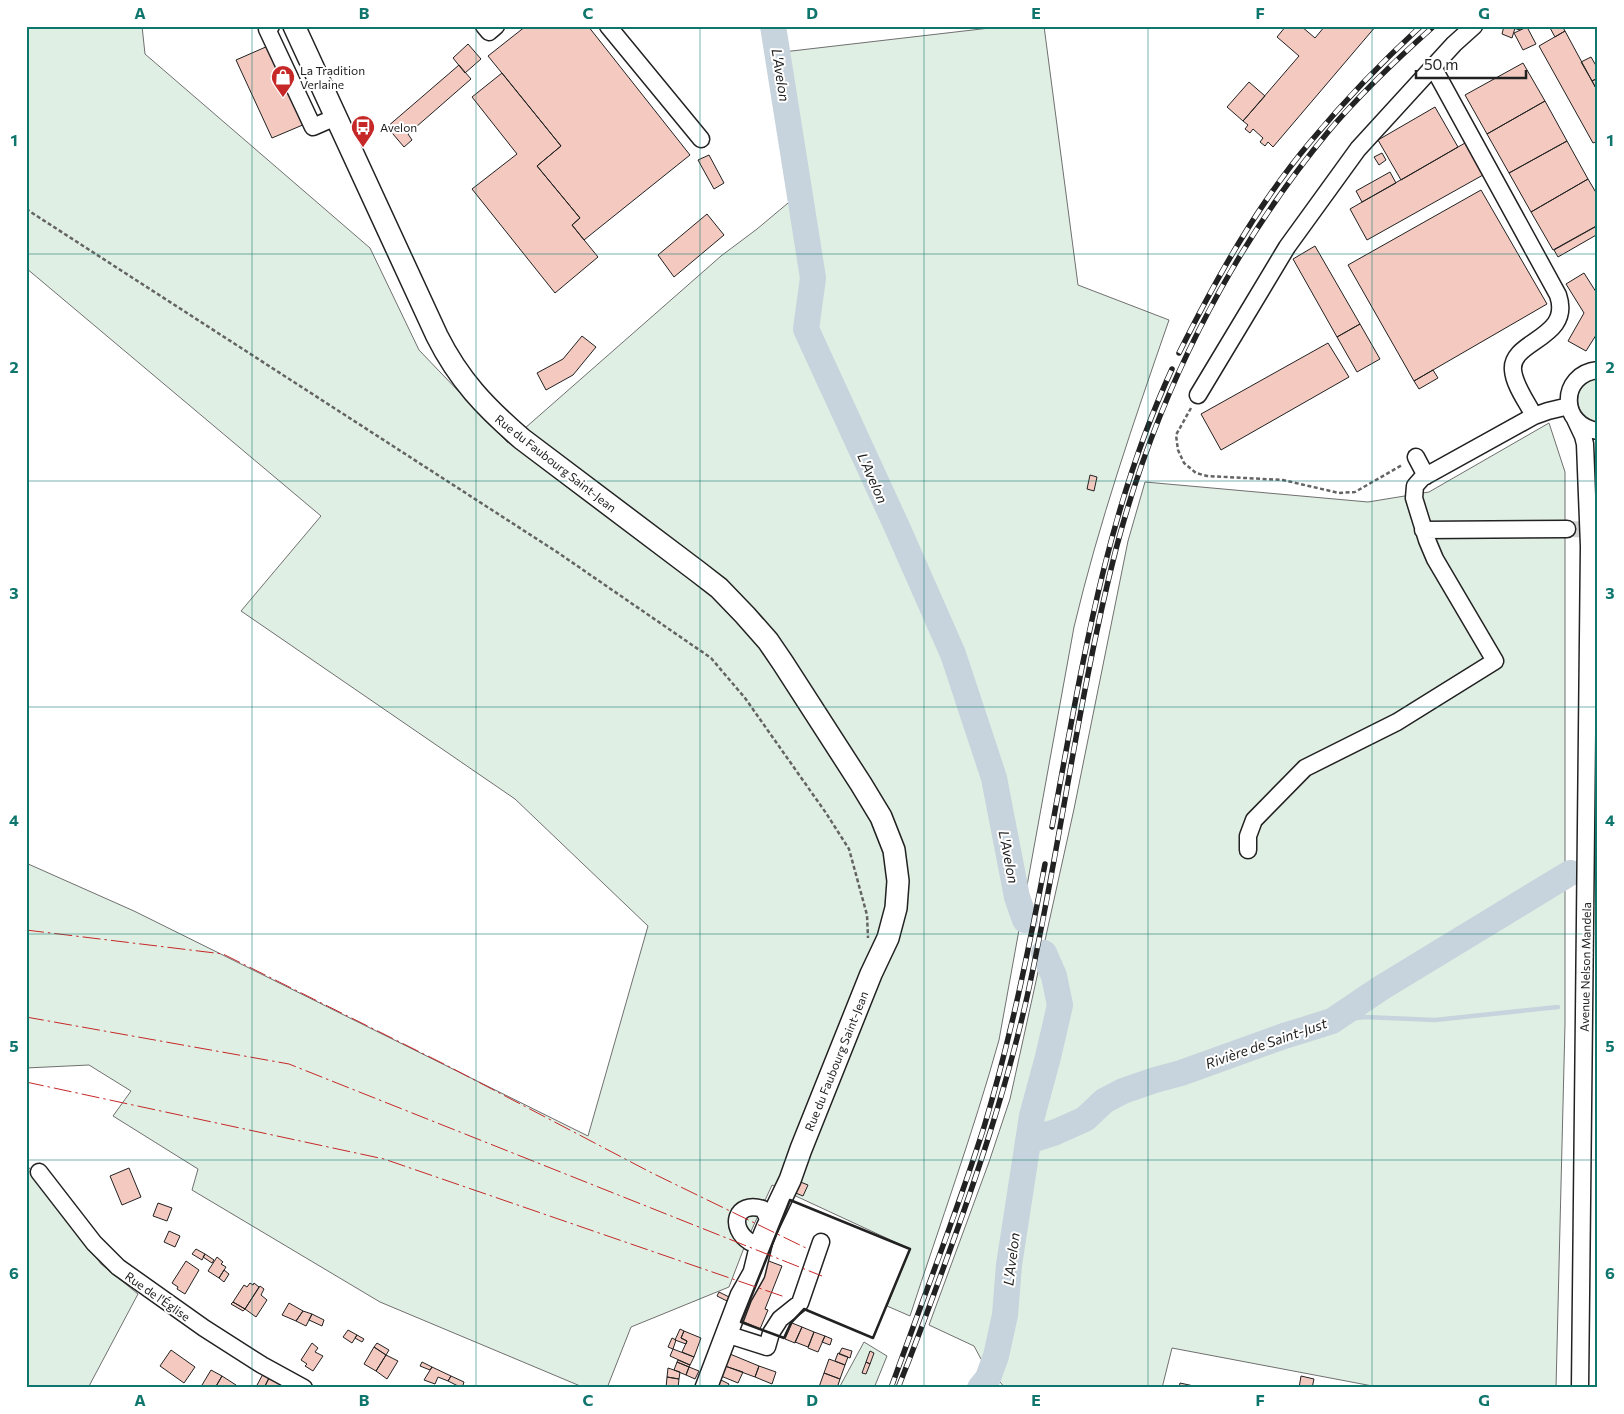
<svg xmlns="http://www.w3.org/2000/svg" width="1624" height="1414" viewBox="0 0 1624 1414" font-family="Commissioner,sans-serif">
<rect width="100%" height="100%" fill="#fff"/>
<path fill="#e0efe3" stroke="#6f6f6f" d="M26,26H142L145,54L370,248L419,350L508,443L721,256L757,229L800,193L783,52L1007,26H1044L1078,285L1169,320C1134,421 1099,522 1074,627L999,1040C973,1133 940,1224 910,1316L887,1306L910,1249L772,1185L747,1240L729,1287L631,1327L607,1388H585L380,1302L192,1190L198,1169L113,1116L131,1091L89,1065L26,1068V863L134,911L588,1136L648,926L515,799L241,611L321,516L26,268Z
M1593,379H1598V422C1574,417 1570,389 1593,379Z
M1549,423L1565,472V1024L1556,1388H1383L1172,1348L1162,1388H1005L981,1359L974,1346L929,1325L989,1162L1010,1099L1074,809L1128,541L1145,482L1368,502L1429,492Z
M26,1164L62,1209L101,1264L138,1294L88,1388H26Z
M864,1342L887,1356L874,1388H839Z"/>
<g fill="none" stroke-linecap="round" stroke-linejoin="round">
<path stroke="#c7d3dd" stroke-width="4.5" d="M1332,1021L1365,1017L1435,1020L1558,1007"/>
<path stroke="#c7d3dd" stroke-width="26" d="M773,26L813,278L806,329L897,527L953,654L994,778L1017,897L1025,920
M1028,1141L1056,1132L1085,1119L1104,1101L1123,1091L1155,1080L1181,1073L1284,1036L1332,1021L1381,988L1570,873
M980,1388L988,1378L996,1356L1005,1315L1009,1265L1032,1116L1048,1057L1060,1005L1054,976L1044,953"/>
</g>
<path fill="#f3c9c0" stroke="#222" d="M526,26H588L690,155L584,240L572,225L580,218L537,166L561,146L488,56Z
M1286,26H1301L1315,38L1325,26H1376L1273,147L1268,142L1265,146L1260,142L1263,138L1253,129L1250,133L1245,129L1248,125L1243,121L1299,56L1277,37Z
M1504,26L1515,28L1512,38L1502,34Z
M1506,26H1521L1520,30Z
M1549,26H1562L1565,31L1555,37Z
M1527,27L1536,44L1523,50L1514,33Z
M1565,31L1598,92V141L1593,143L1539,46Z
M468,44L481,59L465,73L453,58Z
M268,46L305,124L272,138L236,60Z
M1591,57L1598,69V78L1592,81L1581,62Z
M1523,63L1545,101L1487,134L1465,95Z
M459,65L471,79L408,134L412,140L404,147L387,127Z
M502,73L561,146L537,166L580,218L572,225L598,257L555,293L472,189L517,154L472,97Z
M1598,78V92L1592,81Z
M1249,82L1265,96L1243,121L1227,107Z
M1545,101L1567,141L1509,173L1487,134Z
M1435,107L1458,147L1401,180L1378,140Z
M1567,141L1588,179L1531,212L1509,173Z
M1465,143L1483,175L1367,240L1350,209Z
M1382,153L1386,160L1379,165L1374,157Z
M709,155L724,183L714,189L698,160Z
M1390,172L1396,183L1362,202L1356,191Z
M1588,179L1598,196V225L1553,250L1531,212Z
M1481,190L1547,304L1414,381L1348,265Z
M707,214L724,235L674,277L658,255Z
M1595,227L1598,234L1558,257L1554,250Z
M1315,246L1360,324L1337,337L1293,259Z
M1584,273L1598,295V332L1586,351L1568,341L1584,313L1566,284Z
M1360,324L1380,359L1357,372L1337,337Z
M582,336L596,347L573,375L546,390L537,373L563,359Z
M1328,343L1349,377L1221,450L1201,414Z
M1433,370L1438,378L1419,389L1414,381Z
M1090,475L1097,477L1094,491L1087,489Z
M129,1168L141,1197L122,1205L110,1176Z
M798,1181L808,1185L803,1196L793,1192Z
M158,1203L172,1208L167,1221L153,1216Z
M169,1231L180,1236L175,1247L164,1242Z
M196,1249L205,1254L202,1260L192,1254Z
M205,1254L214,1260L212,1263L203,1257Z
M217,1257L223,1262L221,1264L226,1267L219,1278L208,1271Z
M766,1260L782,1266L765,1309L768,1310L760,1329L742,1321Z
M186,1261L199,1270L185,1294L177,1289L178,1287L172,1283Z
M224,1270L229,1274L224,1282L219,1278Z
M250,1283L253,1285L254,1283L259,1287L245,1309L233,1302L244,1285L247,1287Z
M260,1286L264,1289L261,1295L267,1300L256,1317L245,1309Z
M719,1292L729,1297L727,1301L717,1296Z
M233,1302L245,1309L243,1311L231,1304Z
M289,1303L303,1311L296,1321L282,1315Z
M303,1311L312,1314L306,1326L296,1321Z
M312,1314L324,1320L322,1326L309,1320Z
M792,1323L802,1327L795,1343L785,1339Z
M802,1327L814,1332L808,1347L795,1342Z
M680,1329L684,1331L681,1338L687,1341L686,1344L675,1340Z
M348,1330L357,1335L352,1343L343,1337Z
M684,1331L701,1338L694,1357L682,1352L687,1341L681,1338Z
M814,1332L825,1336L818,1352L808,1348Z
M357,1335L364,1339L362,1342L355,1338Z
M825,1336L832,1339L830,1345L822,1342Z
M672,1338L676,1340L673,1349L668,1347Z
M312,1343L318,1348L315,1352L323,1356L313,1371L305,1366L307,1364L301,1360Z
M377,1343L389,1350L386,1355L374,1347Z
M374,1347L386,1355L376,1371L364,1364Z
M842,1348L852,1351L850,1358L839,1354Z
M673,1349L694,1357L690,1365L670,1356Z
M171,1350L195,1367L184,1383L160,1366Z
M870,1351L874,1353L870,1364L866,1362Z
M838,1353L848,1357L845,1365L835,1361Z
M730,1354L759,1366L755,1377L725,1366Z
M386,1355L398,1361L387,1379L376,1371Z
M829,1359L845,1365L840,1379L824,1373Z
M678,1360L690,1365L689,1367L677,1362Z
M422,1362L432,1367L430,1370L420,1366Z
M677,1362L689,1367L686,1375L674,1370Z
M866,1362L870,1364L866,1374L862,1373Z
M725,1366L743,1372L738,1383L721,1376Z
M759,1366L776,1372L772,1384L755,1377Z
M432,1367L451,1376L448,1381L438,1377L435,1384L424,1380Z
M689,1367L699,1371L695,1379L686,1375Z
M668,1368L680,1372L679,1379L667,1377Z
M211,1370L222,1376L215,1388H206L202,1385Z
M824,1373L840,1379L837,1388L819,1387Z
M263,1374L269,1378L264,1388H257L256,1387Z
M222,1376L236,1385L234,1388H215Z
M451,1376L464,1382L462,1388L448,1381Z
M1301,1376L1314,1379L1312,1388H1299Z
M667,1377L679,1379L678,1388H666Z
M269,1378L288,1388H264Z
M719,1379L729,1384L727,1388H716Z
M1180,1383L1203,1388H1179Z"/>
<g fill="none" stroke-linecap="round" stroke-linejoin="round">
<path stroke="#d3d3d3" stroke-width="16" stroke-dasharray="16 8" stroke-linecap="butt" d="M1567,529L1598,530"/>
<g stroke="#222" stroke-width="19">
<path id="minor" d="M271,26L267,29L313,127L336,117
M484,26L489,32L496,26
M608,26L701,139
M1433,67L1558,295C1573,339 1510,340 1513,370C1514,385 1527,402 1534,416
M1598,370C1559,374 1559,426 1598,431
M1198,395L1287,247L1358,149L1454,44L1474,26
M1575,419L1583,436L1585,444L1589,546L1580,1388
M1416,457L1426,476
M1423,530L1567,529
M1248,850V836L1254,820L1305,768L1397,722L1495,661L1435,559L1427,540L1414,498L1415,486L1422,478L1534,416L1548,411L1569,406
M39,1172L94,1243L118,1267L204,1328L262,1365L304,1388
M750,1242C728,1228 735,1200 763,1209L768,1218V1225
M726,1334L767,1347L771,1333L780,1319L800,1303L821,1242"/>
</g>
<g stroke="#222" stroke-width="24">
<path id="major" d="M294,26L437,336C459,380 485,407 522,439L697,571L719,588L745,615L768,641L783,663L861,784L881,817L894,850L898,881L896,908L888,938L871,974L801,1149L790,1180L767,1228L762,1240L754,1273L741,1296L706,1388"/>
</g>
<path stroke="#646464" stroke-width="2.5" stroke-dasharray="4 2.5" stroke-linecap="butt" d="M26,209L557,552L711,658L745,698L826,813L849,849L867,915L868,938
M1191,408L1176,435L1178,450L1184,463L1196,473L1207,476L1283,480L1339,493L1355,492L1402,465"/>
<use href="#minor" stroke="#fff" stroke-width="16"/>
<use href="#major" stroke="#fff" stroke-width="21"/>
<g stroke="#222" stroke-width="5.5">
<path id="rail" d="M1179,353C1216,279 1257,205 1311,141C1345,100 1382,62 1421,26
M1052,827C1081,672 1105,514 1172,369
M891,1388C922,1301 956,1215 984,1127C1010,1041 1028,953 1045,864
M898,1388C914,1348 929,1308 943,1269C976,1179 1006,1090 1027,997C1060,849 1078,697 1116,549C1156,397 1228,253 1328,132C1360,94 1397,59 1434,26"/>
</g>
<use href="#rail" stroke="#fff" stroke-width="4" stroke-dasharray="11" stroke-linecap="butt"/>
<path stroke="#222" stroke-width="2.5" d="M790,1200L910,1249L873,1338L804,1309L791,1323L784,1338L741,1322Z"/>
<path stroke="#c62828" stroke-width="1" stroke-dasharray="18 4 2.5 4" stroke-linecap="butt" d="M26,930L223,954L446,1065L650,1172L806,1248
M26,1017L289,1064L822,1276
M26,1082L384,1159L785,1297"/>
</g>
<path fill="none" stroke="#0f766e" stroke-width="1" stroke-opacity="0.55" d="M252,26V1388M476,26V1388M700,26V1388M924,26V1388M1148,26V1388M1372,26V1388M26,254H1598M26,481H1598M26,707H1598M26,934H1598M26,1160H1598"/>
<defs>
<g id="shop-pin" transform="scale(1.25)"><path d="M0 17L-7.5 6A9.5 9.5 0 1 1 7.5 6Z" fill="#c62828" stroke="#fff"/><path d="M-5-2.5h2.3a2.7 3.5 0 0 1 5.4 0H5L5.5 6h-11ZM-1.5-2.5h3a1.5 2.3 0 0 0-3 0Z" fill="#fff"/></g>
<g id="bus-pin" transform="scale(1.25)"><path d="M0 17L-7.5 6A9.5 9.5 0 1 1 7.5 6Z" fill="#c62828" stroke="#fff"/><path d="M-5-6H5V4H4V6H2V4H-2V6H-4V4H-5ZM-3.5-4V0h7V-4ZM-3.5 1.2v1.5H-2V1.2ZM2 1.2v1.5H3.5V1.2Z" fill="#fff"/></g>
</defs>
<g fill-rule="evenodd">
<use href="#shop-pin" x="283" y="77"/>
<use href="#bus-pin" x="363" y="127"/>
</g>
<g text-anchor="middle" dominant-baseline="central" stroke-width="4" stroke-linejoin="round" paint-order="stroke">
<g font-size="12" fill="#222" stroke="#fff" text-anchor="start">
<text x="300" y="70">La Tradition<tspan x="300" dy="14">Verlaine</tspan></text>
<text x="380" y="127">Avelon</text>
</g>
<g font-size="12" fill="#222" stroke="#fff">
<text transform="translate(556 463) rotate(38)">Rue du Faubourg Saint-Jean</text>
<text transform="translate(1585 967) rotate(-89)">Avenue Nelson Mandela</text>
<text transform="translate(836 1061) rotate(-68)">Rue du Faubourg Saint-Jean</text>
<text transform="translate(158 1296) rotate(35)">Rue de l'Église</text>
</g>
<g font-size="14" font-style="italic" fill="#222" stroke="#fff">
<text transform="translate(781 75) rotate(81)">L'Avelon</text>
<text transform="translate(873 478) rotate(66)">L'Avelon</text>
<text transform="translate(1009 857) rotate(79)">L'Avelon</text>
<text transform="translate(1266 1043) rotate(-19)">Rivière de Saint-Just</text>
<text transform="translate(1011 1259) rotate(-83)">L'Avelon</text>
</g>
</g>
<rect width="1624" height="1414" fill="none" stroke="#ffffff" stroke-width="55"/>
<path d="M1416 70v8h110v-8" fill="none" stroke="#222222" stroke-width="2.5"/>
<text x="1424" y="70" font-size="15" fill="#222222" stroke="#ffffff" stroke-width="4" paint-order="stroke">50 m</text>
<rect x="28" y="28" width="1568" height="1358" fill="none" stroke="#0f766e" stroke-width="2"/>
<g font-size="16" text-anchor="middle" font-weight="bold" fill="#0f766e">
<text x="140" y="19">A</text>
<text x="364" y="19">B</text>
<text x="588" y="19">C</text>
<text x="812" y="19">D</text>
<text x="1036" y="19">E</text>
<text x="1260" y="19">F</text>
<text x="1484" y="19">G</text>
<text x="14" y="146">1</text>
<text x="1610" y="146">1</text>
<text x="14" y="373">2</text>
<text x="1610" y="373">2</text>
<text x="14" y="599">3</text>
<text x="1610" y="599">3</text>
<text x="14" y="826">4</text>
<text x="1610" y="826">4</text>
<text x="14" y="1052">5</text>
<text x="1610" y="1052">5</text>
<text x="14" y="1279">6</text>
<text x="1610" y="1279">6</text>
<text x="140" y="1406">A</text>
<text x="364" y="1406">B</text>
<text x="588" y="1406">C</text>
<text x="812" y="1406">D</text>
<text x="1036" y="1406">E</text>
<text x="1260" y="1406">F</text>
<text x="1484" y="1406">G</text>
</g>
</svg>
